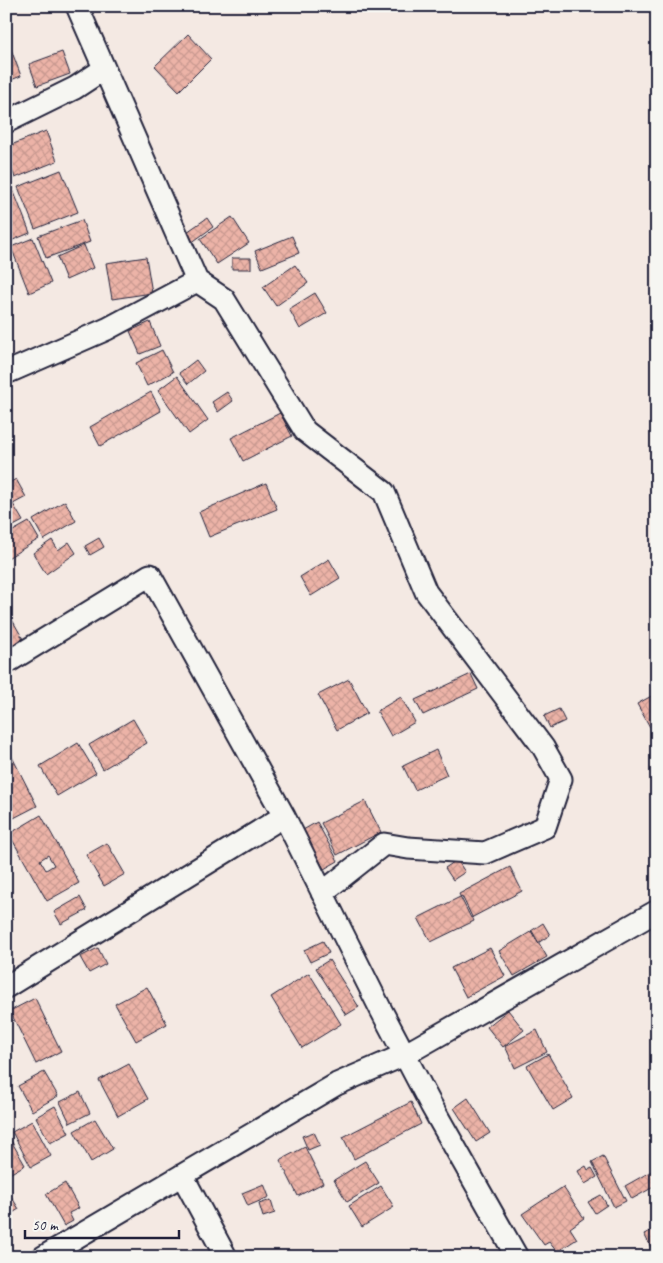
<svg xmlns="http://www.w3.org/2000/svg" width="663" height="1263" viewBox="0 0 663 1263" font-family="Caveat,sans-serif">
<defs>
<pattern id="building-cross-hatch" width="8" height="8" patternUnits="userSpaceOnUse" patternTransform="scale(1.25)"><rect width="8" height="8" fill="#ecb3a7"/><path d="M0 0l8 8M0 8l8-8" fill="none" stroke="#ca9a91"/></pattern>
</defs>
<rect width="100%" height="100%" fill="#f4e9e3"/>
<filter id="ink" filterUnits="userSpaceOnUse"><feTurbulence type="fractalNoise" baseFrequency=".02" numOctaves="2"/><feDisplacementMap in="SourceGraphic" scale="10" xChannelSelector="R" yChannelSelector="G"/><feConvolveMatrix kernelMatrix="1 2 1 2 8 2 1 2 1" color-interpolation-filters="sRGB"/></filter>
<g filter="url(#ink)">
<path fill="url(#building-cross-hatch)" stroke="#22223b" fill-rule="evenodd" d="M188,34L211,59L179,91L155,66Z
M6,36L21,76L6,82Z
M62,52L70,74L37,86L29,64Z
M46,131L57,161L15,178L6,154V147Z
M61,170L78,212L35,229L18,187Z
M12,187L30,233L8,242L6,189Z
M232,217L249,243L217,264L200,239Z
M207,218L213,227L191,243L184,234Z
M82,220L90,242L46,258L38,236Z
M292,236L299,253L262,268L255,251Z
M33,238L51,283L29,293L11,247Z
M84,245L93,268L66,280L57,257Z
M146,257L152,293L112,299L106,263Z
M232,258H251V269H232Z
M295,265L308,283L276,306L263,287Z
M315,293L327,313L300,329L289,309Z
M150,322L160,346L140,354L130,331Z
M162,350L173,372L147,386L136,363Z
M196,360L204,371L188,384L179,373Z
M177,376L208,420L189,434L158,390Z
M151,392L161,411L100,446L90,427Z
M227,392L233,401L218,412L212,402Z
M280,413L292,436L243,461L231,438Z
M16,479L26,497L13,504L23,521L6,530V485Z
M266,483L277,509L209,537L199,512Z
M65,501L76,521L44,540L33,520Z
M29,522L39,539L6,559V535Z
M99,538L104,547L90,555L85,546Z
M52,540L58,550L69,542L76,553L46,574L33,553Z
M329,559L340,578L311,596L300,577Z
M6,609L27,646L6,658Z
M471,674L478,689L423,715L415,700Z
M349,679L367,713L337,730L318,695Z
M657,693V723L650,727L637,704Z
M401,697L415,722L391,736L377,711Z
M559,709L565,721L550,728L544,716Z
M133,719L147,743L103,769L89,745Z
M78,743L96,773L57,796L40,766Z
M436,750L447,775L415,790L403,766Z
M10,753L37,806L6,822V755Z
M365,801L381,832L337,855L321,823Z
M41,815L79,883L47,901L9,834ZM48,855L54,865L46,870L40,860Z
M317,822L338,861L324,869L303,830Z
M107,843L125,874L104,886L86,855Z
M457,860L465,872L453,880L445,868Z
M510,867L522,891L471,918L459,894Z
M462,896L474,921L431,942L418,918Z
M80,897L87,910L61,924L54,912Z
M543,923L550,935L538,943L531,931Z
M532,931L547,957L514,976L499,951Z
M323,941L329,953L310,962L304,950Z
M98,948L106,964L89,973L80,957Z
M490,948L505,976L466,997L451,968Z
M329,960L359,1007L346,1015L316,968Z
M309,973L341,1024L302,1048L271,997Z
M147,987L167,1024L136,1041L115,1004Z
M35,998L61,1051L36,1064L10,1011Z
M508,1010L524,1030L503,1047L487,1027Z
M537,1030L547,1052L515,1068L505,1046Z
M548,1054L573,1098L553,1110L527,1066Z
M129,1064L148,1099L118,1116L99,1080Z
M44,1072L58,1096L32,1111L18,1086Z
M80,1092L90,1113L70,1123L60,1102Z
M468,1098L490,1133L476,1142L454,1108Z
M411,1102L421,1124L354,1159L343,1137Z
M55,1106L69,1133L50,1143L36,1117Z
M95,1119L113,1149L91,1162L74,1131Z
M32,1121L51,1156L31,1167L12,1132Z
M6,1132L25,1165L6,1176Z
M314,1132L320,1145L308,1150L302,1136Z
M305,1147L323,1183L298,1196L280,1160Z
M603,1156L626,1201L614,1207L592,1162Z
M365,1161L379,1183L347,1202L334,1180Z
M586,1166L588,1170L592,1168L597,1177L585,1184L578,1171Z
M657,1168V1185L632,1199L625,1186Z
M65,1183L79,1208L69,1213L73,1221L64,1226L46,1194Z
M264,1184L269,1197L248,1206L242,1193Z
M381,1186L394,1207L362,1227L349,1206Z
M563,1187L584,1218L570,1228L577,1239L557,1252L549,1242L544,1245L522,1214Z
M6,1188L19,1209L6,1217Z
M601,1195L607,1205L595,1213L588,1202Z
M271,1200L275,1213L263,1217L259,1204Z
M657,1228V1257H656L644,1234Z"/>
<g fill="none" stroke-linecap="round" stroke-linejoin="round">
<g stroke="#22223b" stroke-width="25">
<path id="minor" d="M77,6L197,281L224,299L305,431L384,492L426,592L543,747L561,779L545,827L485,853L408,848L384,844L322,893
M6,122L75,88L104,69
M6,373L107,329L197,281
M6,663L150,575L284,816L381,1010L431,1105L517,1257
M6,987L284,816
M182,1175L226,1257
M43,1257L337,1084L404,1055L657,911"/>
</g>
<use href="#minor" stroke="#f6f6f2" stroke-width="21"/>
</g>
</g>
<rect width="663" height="1263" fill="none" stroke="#f6f6f2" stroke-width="25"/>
<rect x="12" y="12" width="638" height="1238" fill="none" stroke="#22223b" stroke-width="2" filter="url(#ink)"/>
<path d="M25 1230v8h154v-8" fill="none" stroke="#22223b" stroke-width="2.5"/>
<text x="32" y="1230" font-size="15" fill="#22223b" stroke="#f6f6f2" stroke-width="4" paint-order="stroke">50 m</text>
</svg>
